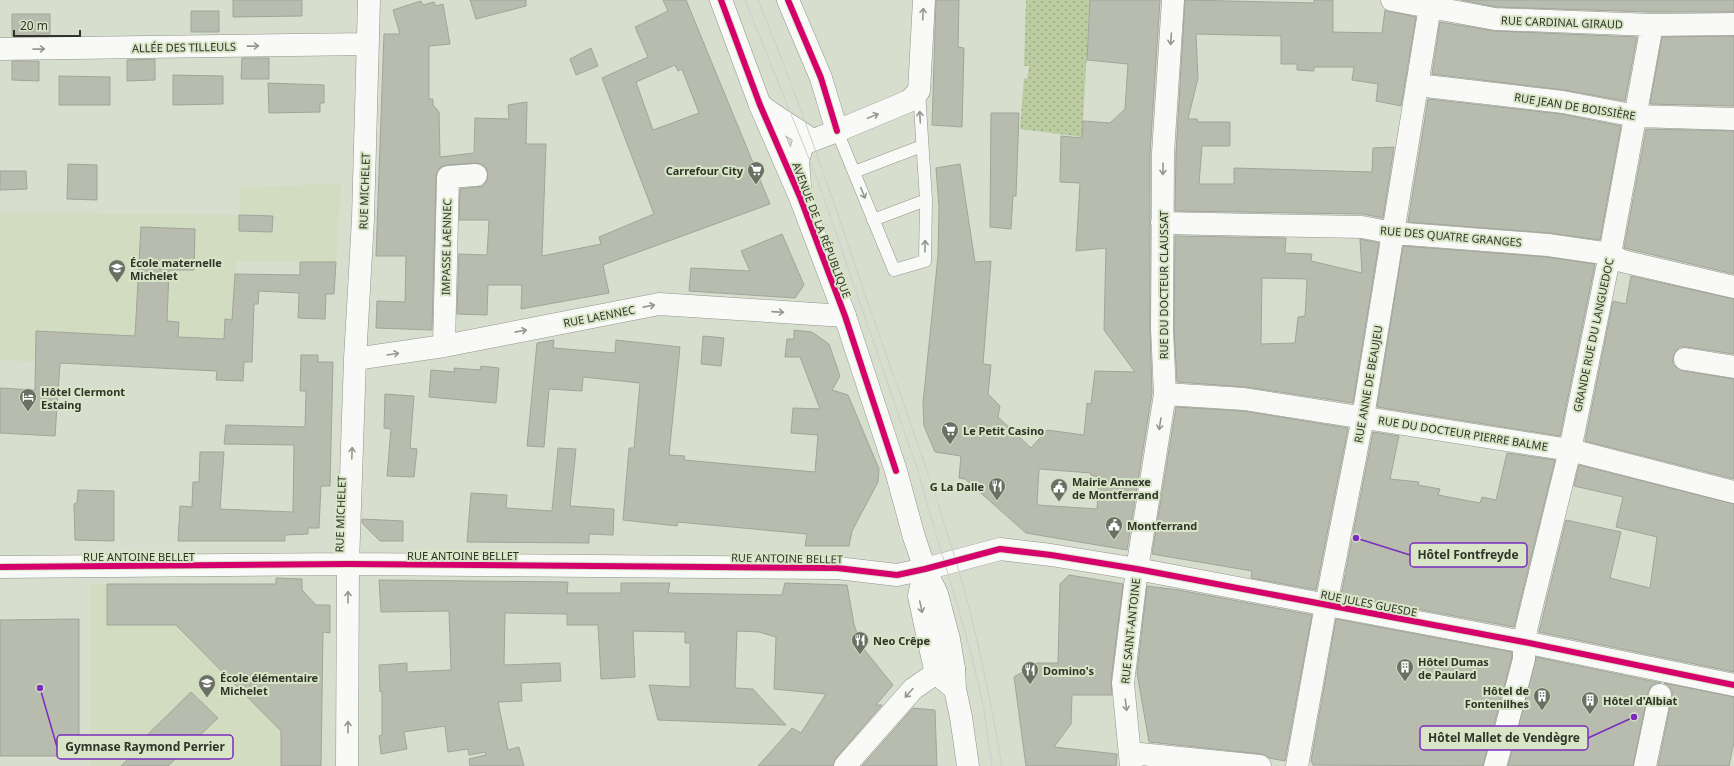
<svg xmlns="http://www.w3.org/2000/svg" width="1734" height="766" viewBox="0 0 1734 766" font-family="'Noto Sans',sans-serif">
<defs>
<pattern id="green-dots" width="8" height="8" patternUnits="userSpaceOnUse"><rect width="8" height="8" fill="#bbcca1"/><path d="M2 2h.1M6 6h.1" fill="none" stroke="#98a683" stroke-width="1.8" stroke-linecap="round"/></pattern>
</defs>
<rect width="100%" height="100%" fill="#d7dece"/>
<path fill="#d1dcc1" d="M341,183L336,262L236,261L229,371L0,360V212L239,215L240,188Z
M276,578L302,579V590L316,605H330V633H323L321,766H91L90,584H275Z"/>
<path fill="url(#green-dots)" d="M1026,0H1090L1082,137L1020,129L1024,78L1027,79L1029,66H1024Z"/>
<path fill="#b7bcaf" stroke="#a0a599" fill-rule="evenodd" d="M233,0H302V16L233,17Z
M470,0H526V6L476,19Z
M663,0H686L770,204L603,265L609,293L521,309L522,285H488L487,315L457,314L459,254L487,255L489,220H459L460,189L483,186L487,180L488,174L486,168L481,164L475,163L447,165L441,167L437,171L436,177L432,330L376,328L377,301L405,302L406,256H376L384,34H400L393,10L421,1L423,5L434,2L436,6L443,4L450,44L429,46V99H433V105L439,112L440,157L474,153L475,118L509,119L508,105L527,102L526,144H546L542,256L601,244L599,237L654,214L602,78L648,57L635,27L668,11ZM675,65L678,71L682,69L699,113L653,130L636,82Z
M936,0H959L958,47L964,48L962,127L932,125Z
M1090,0H1160L1150,153V329L1152,393L1127,550L1026,533L965,479L959,478L961,456L935,452L924,426L923,403L938,256L939,207L936,168L960,164L975,262L991,261L983,364L991,365L988,394L1000,406L998,417L1031,448L1047,430L1084,435L1087,403L1091,404L1095,371L1135,372L1104,330L1106,248L1076,251L1080,183L1060,182L1061,136L1082,138L1083,121L1110,123L1125,109L1128,64L1087,60ZM1039,469L1091,473V475L1099,477L1097,509L1037,505Z
M1185,0L1314,3V0H1333V32L1382,33L1385,10L1416,17L1401,106L1376,101L1378,84L1352,80L1354,67H1314V71L1297,70V64H1281V36L1196,34L1198,78L1188,119H1197L1198,122H1230V146H1202L1199,184H1234V168L1372,172L1373,148L1394,147L1383,218L1362,214L1175,211L1176,153Z
M1461,0H1734V12H1652L1496,7Z
M191,11H219V32H191Z
M12,14H50V34H38V36H12Z
M1440,22L1495,31L1637,37L1625,101L1564,90L1432,74Z
M1734,36V106L1650,104L1662,37Z
M591,48L598,66L576,75L570,59Z
M242,58H269V79H241Z
M155,59V80L127,81V60Z
M12,61H39V81L12,80Z
M173,75L223,76V104L173,105Z
M59,76L110,77V105H59Z
M268,83L324,85V103H320V112L269,113Z
M1428,99L1561,114L1621,126L1600,240L1549,233L1408,222Z
M991,113H1019L1016,196H1013L1011,229L990,227Z
M1646,129L1734,131V274L1624,248Z
M68,164L97,165V200L67,199Z
M0,171H26L27,189L0,190Z
M239,215L273,216L272,232L239,231Z
M141,227L195,229L194,270H169L167,321L179,322L178,337L224,339L225,319L232,320L235,274L300,275V262H336L334,294H326L325,319L298,318L299,293L259,291L258,304H254L252,362H244L243,381L216,380L217,371L60,363L55,436L0,433V388L35,390L36,331L135,336Z
M782,234L804,285L795,298L689,291L691,268L750,271L741,251Z
M1175,236L1286,238L1285,253L1312,254L1311,261L1362,273L1360,239L1379,243L1353,403L1246,387L1177,382L1174,329ZM1262,278L1307,279L1305,316L1298,317L1295,343L1261,344Z
M1403,246L1547,257L1595,264L1560,436L1377,407Z
M1631,276L1734,299V354L1687,347H1680L1676,351L1673,357V364L1677,368L1683,371L1734,379V479L1585,441L1613,301L1626,304Z
M794,330L812,332L829,344L840,376L832,390L848,395L879,469L878,482L852,531L849,546H805L807,534L678,522L677,526L623,520L629,448H634L640,383L583,377L582,391L549,389L544,447L527,446L537,343L554,340L553,348L615,353L616,340L653,344L680,347L669,455L685,456L684,460L815,472L818,435L791,433L793,408L820,409L800,357H785L787,339H794Z
M703,336L724,338L721,366L701,364Z
M301,355H318V362H333L330,486H321L319,528H308V534L285,535V541H178L180,506L192,507L193,482H199L200,452H224L220,509L293,512L294,445L224,444L226,425L305,427L306,391H300Z
M481,366L499,368L496,403L429,397L431,370L455,372L454,368L480,370Z
M385,394L414,396L410,448L417,449L414,477L387,476L391,429L384,428Z
M1176,407L1243,411L1348,428L1316,590L1251,578L1252,571L1152,554Z
M1373,432L1399,436L1390,479L1419,482L1418,485L1440,489L1438,495L1480,503L1482,497L1496,500L1507,453L1555,460L1514,627L1341,595Z
M558,448L576,449L570,506L614,509L613,535L589,534V543L467,542L471,493L507,495L506,508L552,511Z
M1579,465L1734,504V672L1539,632L1566,520L1621,532L1610,578L1650,588L1657,537L1616,527L1623,497L1574,486Z
M78,490L114,491V541L75,540L74,504L77,503Z
M362,519L403,521V541H380L362,523Z
M1069,575L1123,584L1111,681L1112,695H1072L1071,724L1054,747L1117,754L1116,766H1026L1014,677L1037,663H1058L1060,584Z
M276,578L302,579V590L316,605H330V633L323,632L321,766H281V731L176,625H107V584H276Z
M379,580L568,582L567,593H621V583H670L668,593L782,595L785,583L847,585L854,624L860,643L863,648L893,685L876,705H882L836,758L833,766H758L792,728L801,733L826,694L774,689L776,637L759,632L737,631L735,688L753,689L786,725L658,720L649,685L690,687V643H685V632L633,631L635,677L601,679L598,625H567V614L505,613L504,665L560,663L561,681L521,683L522,701L498,702L508,750L519,747L524,766H470L469,759L486,755L485,752L469,755L468,749L448,752L445,726L404,732L407,749L381,754L379,736L382,735V691L380,692L379,665L407,663V672L451,670L449,611L381,612Z
M1147,586L1179,590L1312,615L1285,761L1269,758L1261,754L1149,742L1137,673Z
M79,619V756H0V620Z
M1336,619L1512,652V657L1483,766L1313,765L1311,761Z
M1536,657L1661,683H1656L1651,686L1648,692L1633,766H1508Z
M1664,683L1734,697V742L1729,766H1658L1672,697V691L1669,686Z
M191,692L218,718L168,766H121L141,746L138,744Z
M913,708L935,710L937,766H862Z"/>
<g fill="none" stroke-linecap="round" stroke-linejoin="round">
<g stroke="#909589" stroke-width="13">
<path id="service" d="M837,131L894,270L925,261L926,200L919,91
M854,172L922,146
M873,220L926,200"/>
</g>
<g stroke="#909589" stroke-width="23">
<path id="minor" d="M1392,0L1495,19L1652,25L1734,24
M0,49L368,44
M1417,85L1563,102L1636,116L1734,119
M760,105C777,118 795,128 812,140
M837,131L909,101L919,91L924,0
M1162,223L1362,227L1393,233L1548,245L1610,254L1622,261L1734,287
M444,346L448,177L476,175
M355,359L444,346L659,304L845,316
M1685,359L1734,367
M1165,394L1244,399L1570,450L1734,492
M0,567L348,564L837,568L897,575L925,569L1000,549L1051,555L1137,569L1524,642L1734,685
M1130,753L1260,766
M347,766L348,564L355,359L363,219L369,0
M845,766L913,689L936,673L954,669
M1131,766L1123,683L1137,569L1165,394L1162,329L1163,153L1173,0
M1297,766L1326,605L1363,417L1431,0
M1495,766L1506,728L1524,659V642L1527,626L1570,450L1610,254L1652,25
M1645,766L1660,695"/>
</g>
<g stroke="#909589" stroke-width="23">
<path id="secondary" d="M721,0L760,105L800,197L845,316L896,471L914,537L925,569L937,594L949,639L954,669L955,689L961,717L968,766
M788,0L821,78L837,131L803,144L798,161L800,186
M925,569L919,596L929,643L936,673L955,689"/>
</g>
<use href="#service" stroke="#f9faf8" stroke-width="12"/>
<use href="#minor" stroke="#f9faf8" stroke-width="22"/>
<use href="#secondary" stroke="#f9faf8" stroke-width="22"/>
<path stroke="#cdcfcb" stroke-width="1" d="M745,0L818,181L919,474C938,547 964,618 980,691C986,715 988,741 992,766
M758,0C802,106 838,215 875,323C903,402 932,481 956,561C976,628 990,697 1002,766"/>
<g stroke="#d8e5c7" stroke-width="8">
<path id="cycleway" d="M721,0L760,105L800,197L845,316L896,471
M788,0L821,78L837,131
M0,567L348,564L837,568L897,575L925,569L1000,549L1051,555L1137,569L1524,642L1734,685"/>
</g>
<use href="#cycleway" stroke="#d6006c" stroke-width="6"/>
</g>
<defs><path id="oneway-shaft" d="M-6 0H5M1.5-3L5.5 0L1.5 3" fill="none" stroke-width="1.6" stroke-linecap="round" stroke-linejoin="round"/></defs>
<g stroke="#949790">
<use href="#oneway-shaft" transform="translate(923 14) rotate(-87)"/>
<use href="#oneway-shaft" transform="translate(1171 39) rotate(94)"/>
<use href="#oneway-shaft" transform="translate(253 46) rotate(-1)"/>
<use href="#oneway-shaft" transform="translate(39 49) rotate(-1)"/>
<use href="#oneway-shaft" transform="translate(873 116) rotate(-22)"/>
<use href="#oneway-shaft" transform="translate(920 117) rotate(-93)"/>
<use href="#oneway-shaft" transform="translate(1163 169) rotate(91)"/>
<use href="#oneway-shaft" transform="translate(863 193) rotate(68)"/>
<use href="#oneway-shaft" transform="translate(925 246) rotate(-89)"/>
<use href="#oneway-shaft" transform="translate(649 306) rotate(-11)"/>
<use href="#oneway-shaft" transform="translate(778 312) rotate(4)"/>
<use href="#oneway-shaft" transform="translate(521 331) rotate(-11)"/>
<use href="#oneway-shaft" transform="translate(393 354) rotate(-9)"/>
<use href="#oneway-shaft" transform="translate(1160 424) rotate(99)"/>
<use href="#oneway-shaft" transform="translate(352 453) rotate(-88)"/>
<use href="#oneway-shaft" transform="translate(348 597) rotate(-90)"/>
<use href="#oneway-shaft" transform="translate(921 607) rotate(78)"/>
<use href="#oneway-shaft" transform="translate(909 693) rotate(132)"/>
<use href="#oneway-shaft" transform="translate(1126 705) rotate(83)"/>
<use href="#oneway-shaft" transform="translate(348 727) rotate(-90)"/>
</g>
<defs>
<g id="supermarket-pin" transform="scale(0.9)"><path d="M0 17L-7.5 6A9.5 9.5 0 1 1 7.5 6Z" fill="#6a7063" stroke="#d8e5c7"/><path d="M-6-5.5h2.5l.6 2H6L4.5 2H-2.5L-4.4-4H-6ZM-1.5 3.2a1.3 1.3 0 1 0 .1 0ZM3 3.2a1.3 1.3 0 1 0 .1 0Z" fill="#fff"/></g>
<g id="school-pin" transform="scale(0.9)"><path d="M0 17L-7.5 6A9.5 9.5 0 1 1 7.5 6Z" fill="#6a7063" stroke="#d8e5c7"/><path d="M0-5L7-2L0 1L-7-2ZM-4 1L0 2.5L4 1V4Q0 6-4 4Z" fill="#fff"/></g>
<g id="hotel-pin" transform="scale(0.9)"><path d="M0 17L-7.5 6A9.5 9.5 0 1 1 7.5 6Z" fill="#6a7063" stroke="#d8e5c7"/><path d="M-6-4.5h1.5V1H6V5H4.5V3h-9V5H-6ZM-4 0a1.8 1.8 0 1 1 3.6 0ZM.5 0V-2.5h3Q6-2.5 6 0Z" fill="#fff"/></g>
<g id="restaurant-pin" transform="scale(0.9)"><path d="M0 17L-7.5 6A9.5 9.5 0 1 1 7.5 6Z" fill="#6a7063" stroke="#d8e5c7"/><path d="M-5-6h1v4h1v-4h1v4h1v-4h1v5L-1.5 .5V6h-2V.5L-5-1ZM5-6V6H3V1.5H1.5Q1.5-4 5-6Z" fill="#fff"/></g>
<g id="civic-pin" transform="scale(0.9)"><path d="M0 17L-7.5 6A9.5 9.5 0 1 1 7.5 6Z" fill="#6a7063" stroke="#d8e5c7"/><path d="M-.6-6.5H3V-4.5H.6V-3L4-1V1h2V6H-6V1h2V-1L-.6-3ZM-1.2 2.5V6h2.4V2.5Z" fill="#fff"/></g>
<g id="building-pin" transform="scale(0.9)"><path d="M0 17L-7.5 6A9.5 9.5 0 1 1 7.5 6Z" fill="#6a7063" stroke="#d8e5c7"/><path d="M-4-6H4V6H1V3H-1V6H-4ZM-2.5-4.3h1.7v1.8h-1.7ZM.8-4.3h1.7v1.8H.8ZM-2.5-1h1.7V.8h-1.7ZM.8-1h1.7V.8H.8Z" fill="#fff"/></g>
</defs>
<g fill-rule="evenodd">
<use href="#supermarket-pin" x="756" y="170"/>
<use href="#school-pin" x="117" y="268"/>
<use href="#hotel-pin" x="28" y="397"/>
<use href="#supermarket-pin" x="950" y="430"/>
<use href="#restaurant-pin" x="997" y="486"/>
<use href="#civic-pin" x="1059" y="487"/>
<use href="#civic-pin" x="1114" y="525"/>
<use href="#restaurant-pin" x="860" y="640"/>
<use href="#building-pin" x="1405" y="667"/>
<use href="#restaurant-pin" x="1030" y="670"/>
<use href="#school-pin" x="207" y="683"/>
<use href="#building-pin" x="1542" y="696"/>
<use href="#building-pin" x="1590" y="700"/>
</g>
<g text-anchor="middle" dominant-baseline="central" stroke-width="4" stroke-linejoin="round" paint-order="stroke">
<g font-size="11" fill="#303429" stroke="#d8e5c7">
<text transform="translate(1562 22) rotate(2)">RUE CARDINAL GIRAUD</text>
<text transform="translate(184 47) rotate(-1)">ALLÉE DES TILLEULS</text>
<text transform="translate(1575 106) rotate(9)">RUE JEAN DE BOISSIÈRE</text>
<text transform="translate(364 191) rotate(-88)">RUE MICHELET</text>
<text transform="translate(822 230) rotate(69)">AVENUE DE LA RÉPUBLIQUE</text>
<text transform="translate(1451 236) rotate(5)">RUE DES QUATRE GRANGES</text>
<text transform="translate(446 247) rotate(-89)">IMPASSE LAENNEC</text>
<text transform="translate(1163 285) rotate(-90)">RUE DU DOCTEUR CLAUSSAT</text>
<text transform="translate(599 316) rotate(-11)">RUE LAENNEC</text>
<text transform="translate(1593 335) rotate(-78)">GRANDE RUE DU LANGUEDOC</text>
<text transform="translate(1368 384) rotate(-80)">RUE ANNE DE BEAUJEU</text>
<text transform="translate(1463 433) rotate(9)">RUE DU DOCTEUR PIERRE BALME</text>
<text transform="translate(340 514) rotate(-88)">RUE MICHELET</text>
<text x="463" y="555">RUE ANTOINE BELLET</text>
<text x="139" y="556">RUE ANTOINE BELLET</text>
<text transform="translate(787 558) rotate(1)">RUE ANTOINE BELLET</text>
<text transform="translate(1369 603) rotate(11)">RUE JULES GUESDE</text>
<text transform="translate(1130 631) rotate(-84)">RUE SAINT-ANTOINE</text>
</g>
<g font-size="11" font-weight="bold" fill="#303429" stroke="#d8e5c7" text-anchor="start">
<text x="743" y="170" text-anchor="end">Carrefour City</text>
<text x="130" y="262">École maternelle<tspan x="130" dy="13">Michelet</tspan></text>
<text x="41" y="391">Hôtel Clermont<tspan x="41" dy="13">Estaing</tspan></text>
<text x="963" y="430">Le Petit Casino</text>
<text x="1072" y="481">Mairie Annexe<tspan x="1072" dy="13">de Montferrand</tspan></text>
<text x="984" y="486" text-anchor="end">G La Dalle</text>
<text x="1127" y="525">Montferrand</text>
<text x="873" y="640">Neo Crêpe</text>
<text x="1418" y="661">Hôtel Dumas<tspan x="1418" dy="13">de Paulard</tspan></text>
<text x="1043" y="670">Domino's</text>
<text x="220" y="677">École élémentaire<tspan x="220" dy="13">Michelet</tspan></text>
<text x="1529" y="690" text-anchor="end">Hôtel de<tspan x="1529" dy="13">Fontenilhes</tspan></text>
<text x="1603" y="700">Hôtel d'Albiat</text>
</g>
</g>
<path fill="none" stroke="#7b2cbf" stroke-width="1.5" d="M1356 538L1410 555M1634 717L1588 738M40 688L57 747"/>
<g fill="#7b2cbf" stroke="#d8e5c7" stroke-width="1.5">
<circle cx="1356" cy="538" r="4"/>
<circle cx="1634" cy="717" r="4"/>
<circle cx="40" cy="688" r="4"/>
</g>
<g fill="#d8e5c7" stroke="#7b2cbf" stroke-width="1.5">
<rect x="1410" y="543" width="117" height="24" rx="4"/>
<rect x="1420" y="726" width="168" height="24" rx="4"/>
<rect x="57" y="735" width="176" height="24" rx="4"/>
</g>
<g font-size="12" text-anchor="middle" font-weight="bold" fill="#303429">
<text x="1468" y="559">Hôtel Fontfreyde</text>
<text x="1504" y="742">Hôtel Mallet de Vendègre</text>
<text x="145" y="751">Gymnase Raymond Perrier</text>
</g>
<path d="M14 30v6h66v-6" fill="none" stroke="#303429" stroke-width="2"/>
<text x="20" y="30" font-size="12" fill="#303429" stroke="#d8e5c7" stroke-width="3" paint-order="stroke">20 m</text>
</svg>
